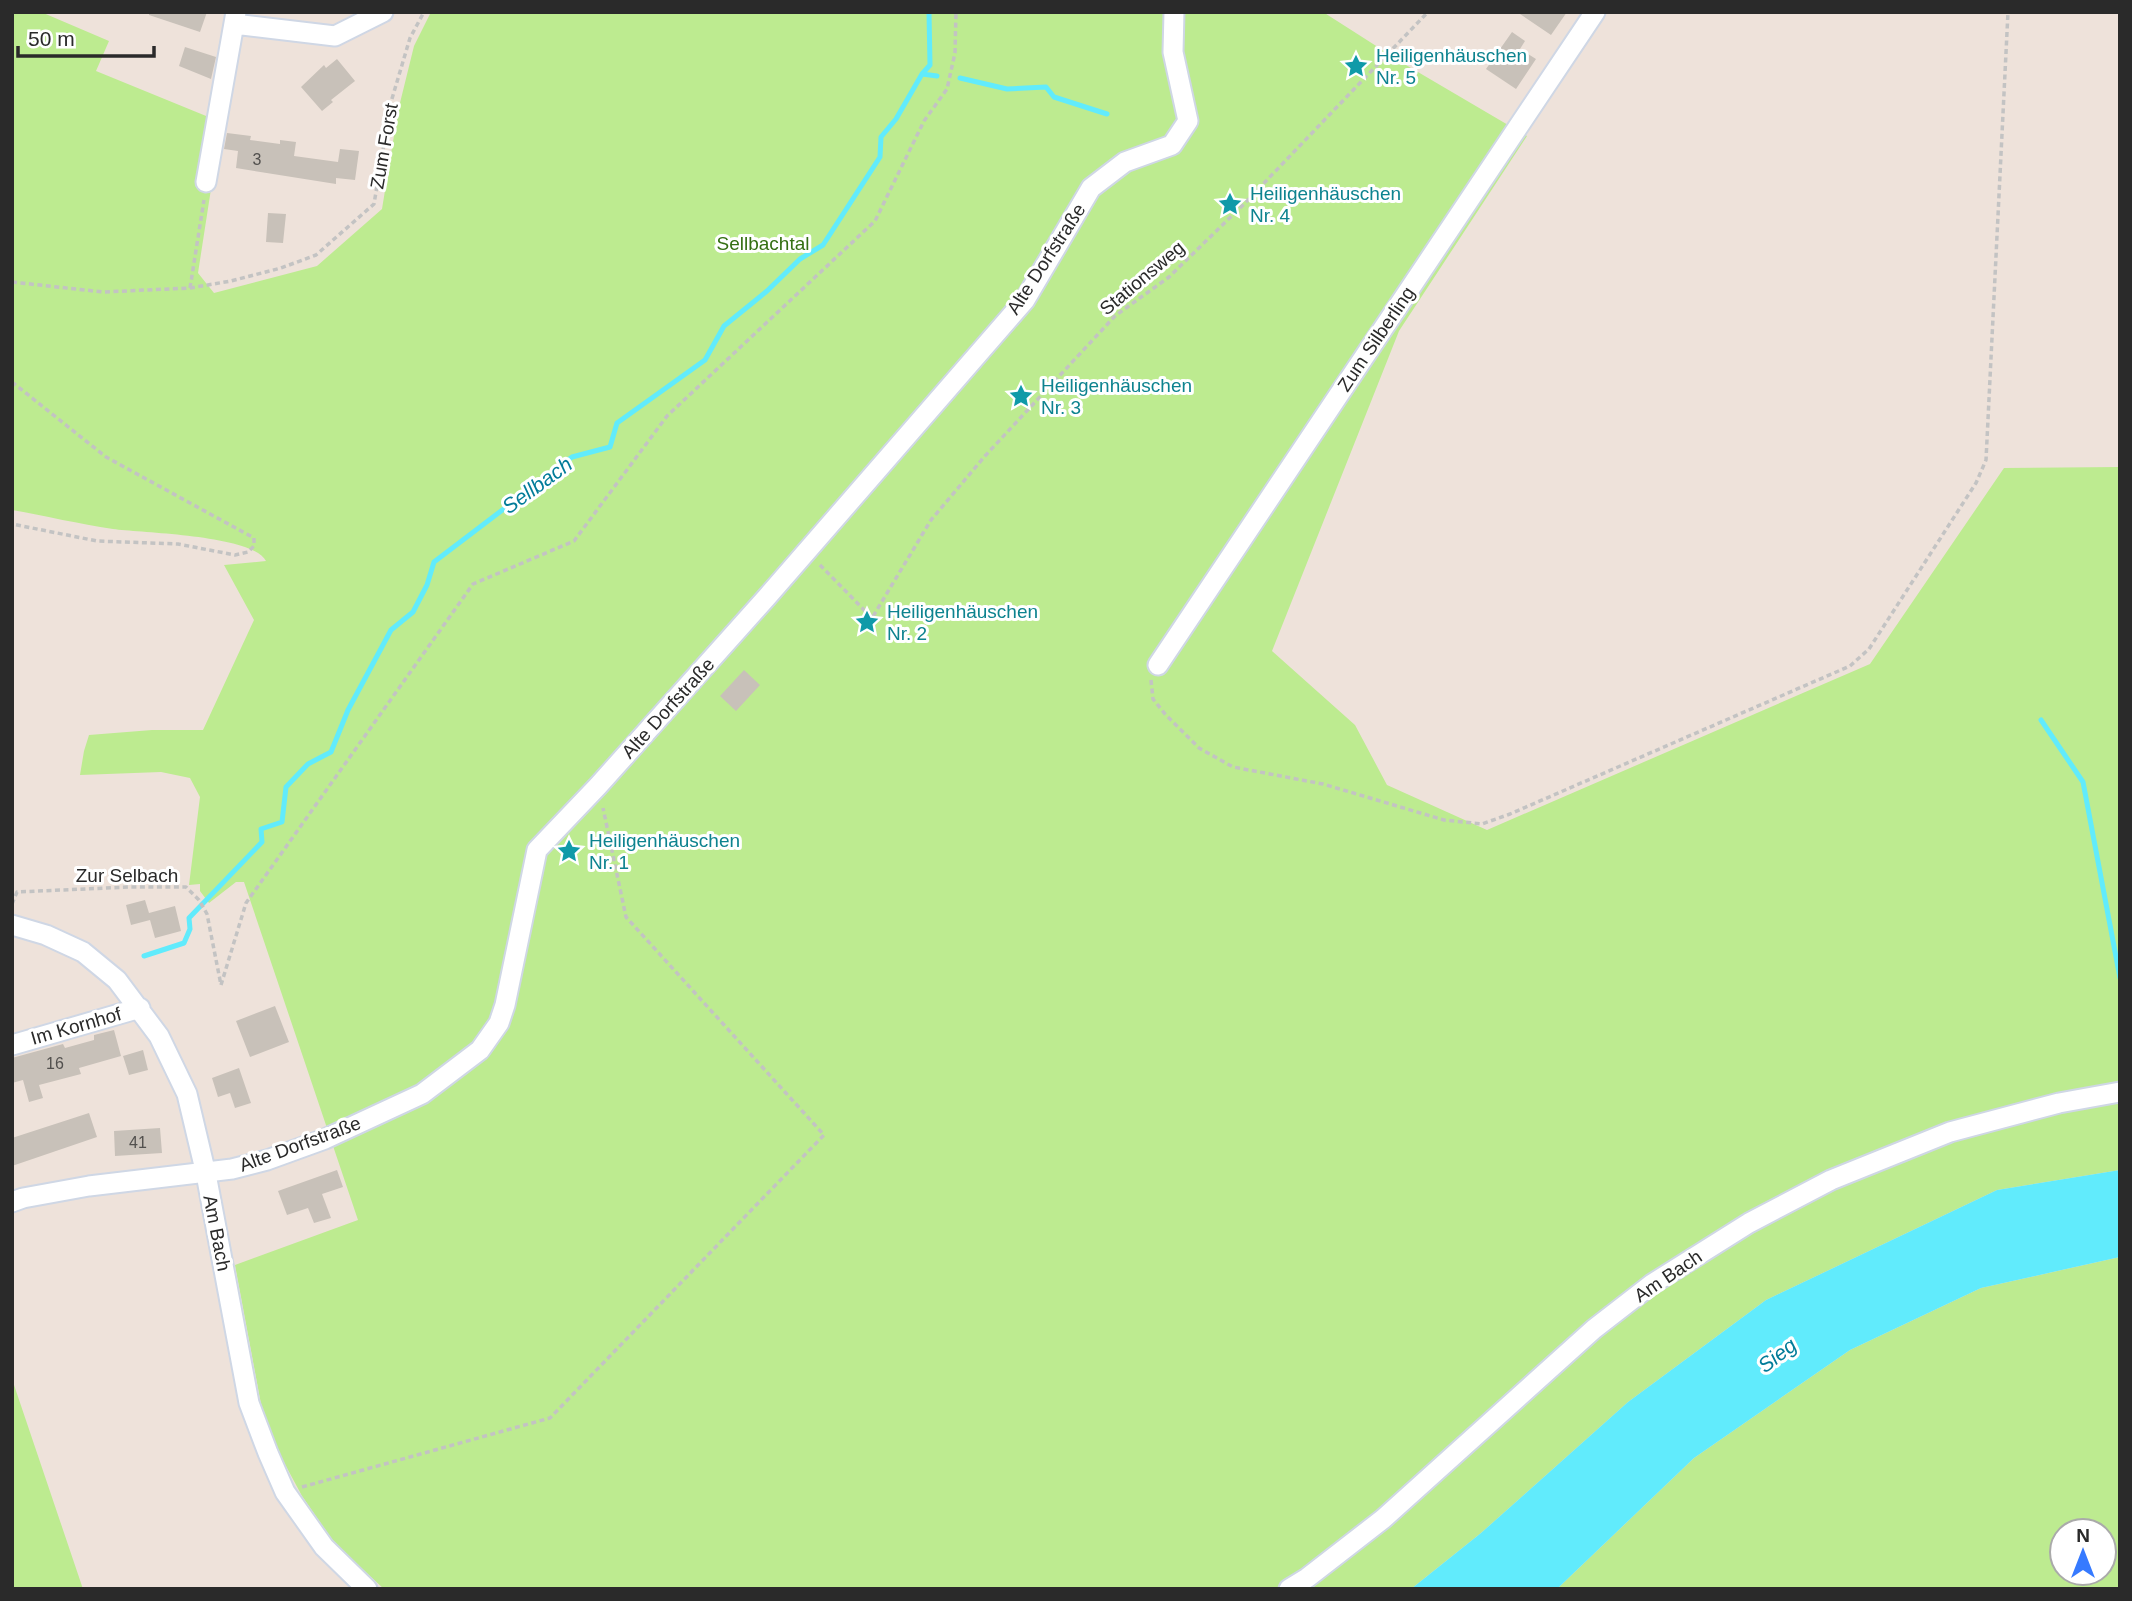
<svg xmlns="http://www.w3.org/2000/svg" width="2132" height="1601" viewBox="0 0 2132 1601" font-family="Helvetica,sans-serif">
<rect width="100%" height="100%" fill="#eee2da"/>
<path fill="#bdeb90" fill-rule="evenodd" d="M12,12H41L109,41L96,71L211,118V189L198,273L214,293L317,266L382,209L398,111L414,46L431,12H1323L1406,65L1527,136L1399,331L1272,651L1355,725L1387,785L1487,830L1870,664L2004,468L2120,467V1170L1997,1190L1766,1300L1628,1402L1481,1533L1411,1589H384L335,1544L302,1496L280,1455L261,1404L235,1265L358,1220L244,882H236L209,903L200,891V884L189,885L200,797L190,778L161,772L80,775L84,751L89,735L152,730H203L254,620L224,565L266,561C253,535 143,533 113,529C79,524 46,516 12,510Z
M2120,1257V1589H1557L1694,1458L1850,1350L1981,1288ZM2062,1531H2104V1573H2062Z
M12,1379L83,1589H12Z"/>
<path fill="#61ebfc" d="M2120,1170V1257L1981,1288L1850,1350L1694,1458L1557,1589H1411L1481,1533L1628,1402L1766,1300L1997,1190Z"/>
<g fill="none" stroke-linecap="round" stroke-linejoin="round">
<path stroke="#61ebfc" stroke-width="5" d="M922,74L937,76
M960,78L1007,89L1046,87L1054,97L1107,114
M2041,720L2083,782L2120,978
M144,956L184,943L190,929L189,918L262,842L261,829L282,822L286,787L308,764L331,752L348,710L391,630L413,612L427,585L434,562L572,457L610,447L617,423L705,360L724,326L767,291L800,259L823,245L880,157L881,137L896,119L922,74L930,65L929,12"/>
</g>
<path fill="#c8c1b9" d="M149,12H207L200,32L149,15Z
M1517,12H1567L1551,35Z
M1512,32L1525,41L1520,49L1536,59L1516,89L1486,69Z
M185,47L216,57L211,79L179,66Z
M337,59L355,81L331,100L333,102L322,111L301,87L324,65L326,68Z
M227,133L251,136L250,140L280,144V140L296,142L294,156L338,162L340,149L359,151L355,180L336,178V184L236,168L238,151L224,149Z
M268,213L286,214L283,243L266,242Z
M744,670L760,685L736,711L720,696Z
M145,900L149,913L175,906L181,931L155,938L150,920L131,925L126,905Z
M275,1006L289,1042L250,1057L236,1021Z
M114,1030L121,1056L79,1068L81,1074L39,1085L43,1098L29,1102L23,1080L12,1083V1058L63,1044L65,1048L94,1040V1035Z
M143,1050L148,1070L129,1075L123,1056Z
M239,1068L251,1103L235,1108L230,1093L218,1097L212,1078Z
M89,1113L97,1137L12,1166V1138Z
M160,1128L162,1153L115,1156L114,1131Z
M337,1170L343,1187L322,1194L331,1218L314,1223L308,1208L287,1215L278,1191Z"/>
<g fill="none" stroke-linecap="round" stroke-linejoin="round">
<g stroke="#cfd7e5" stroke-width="23">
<path id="minor" d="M234,24L335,36L383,12
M206,182L236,12
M1158,665L1595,12
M12,925L46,935L83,952L117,980L159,1036L187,1094L206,1174L249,1403L268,1453L285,1492L324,1547L367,1589
M12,1045L140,1008
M12,1202L23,1198L89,1186L232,1169L267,1160L325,1139L422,1094L480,1050L499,1023L505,1005L537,850L598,786L767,597L1025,300L1091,188L1125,162L1172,145L1188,121L1173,52L1174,12
M1289,1589L1307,1578L1383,1519L1594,1329L1652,1284L1749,1223L1831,1180L1950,1132L2059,1103L2120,1092"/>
</g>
<path stroke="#c3c3c3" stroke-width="3.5" stroke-dasharray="5 3.5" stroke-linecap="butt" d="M12,282L103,292L190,288L231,281L281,268L316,255L374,204L391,102L410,38L424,12
M190,288L204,200
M12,382L106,457L254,538V546L248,552L235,555L178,544L97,541L12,524
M820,565L872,618L931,520L985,456L1115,316L1169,277L1243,205L1428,12
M1151,680L1153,699L1165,714L1199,748L1233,767L1323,784L1444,820L1482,824L1510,814L1850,666L1869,649L1976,483L1986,460L2008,12
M12,904L17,892L130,887H186L199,900L207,914L221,985
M221,985L246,903L473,584L574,541L667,416L875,221L924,121L947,89L955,53L956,12
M302,1487L550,1418L824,1135L626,917L603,808"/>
<use href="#minor" stroke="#fff" stroke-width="19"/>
</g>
<defs>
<g id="sight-bare" transform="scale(1.89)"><path d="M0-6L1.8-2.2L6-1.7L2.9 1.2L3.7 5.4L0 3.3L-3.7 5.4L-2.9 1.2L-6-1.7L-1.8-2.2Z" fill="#0f9aa8" stroke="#fff" stroke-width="2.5" paint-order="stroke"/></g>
</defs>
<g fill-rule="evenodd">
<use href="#sight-bare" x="1356" y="66"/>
<use href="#sight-bare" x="1230" y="204"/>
<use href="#sight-bare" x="1021" y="396"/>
<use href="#sight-bare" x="867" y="622"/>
<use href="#sight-bare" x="569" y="851"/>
</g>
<g text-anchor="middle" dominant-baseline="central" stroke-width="6" stroke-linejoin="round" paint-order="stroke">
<g font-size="16" fill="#52504e">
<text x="257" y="159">3</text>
<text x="55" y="1063">16</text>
<text x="138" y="1142">41</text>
</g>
<g font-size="19" fill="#0d838f" stroke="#fff" text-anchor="start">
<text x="1376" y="55">Heiligenhäuschen<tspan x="1376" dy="22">Nr. 5</tspan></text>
<text x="1250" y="193">Heiligenhäuschen<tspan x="1250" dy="22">Nr. 4</tspan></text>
<text x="1041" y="385">Heiligenhäuschen<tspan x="1041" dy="22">Nr. 3</tspan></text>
<text x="887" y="611">Heiligenhäuschen<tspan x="887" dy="22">Nr. 2</tspan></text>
<text x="589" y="840">Heiligenhäuschen<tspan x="589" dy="22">Nr. 1</tspan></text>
</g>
<g font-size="19" fill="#2a2a2a" stroke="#fff">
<text transform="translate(384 146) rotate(-80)">Zum Forst</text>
<text transform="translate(1046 259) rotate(-57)">Alte Dorfstraße</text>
<text transform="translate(1142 278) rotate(-40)">Stationsweg</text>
<text transform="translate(1376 339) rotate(-56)">Zum Silberling</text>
<text transform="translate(668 708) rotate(-48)">Alte Dorfstraße</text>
<text x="127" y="875">Zur Selbach</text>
<text transform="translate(76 1026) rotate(-16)">Im Kornhof</text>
<text transform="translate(300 1144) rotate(-20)">Alte Dorfstraße</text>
<text transform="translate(217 1233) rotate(79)">Am Bach</text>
<text transform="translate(1668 1276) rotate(-34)">Am Bach</text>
</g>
<g font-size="19" fill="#346f12" stroke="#fff">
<text x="763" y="243">Sellbachtal</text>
</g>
<g font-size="21" font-style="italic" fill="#027c99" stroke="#fff">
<text transform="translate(537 485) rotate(-36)">Sellbach</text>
<text transform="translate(1777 1355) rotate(-38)">Sieg</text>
</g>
</g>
<rect width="2132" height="1601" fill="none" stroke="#2a2a2a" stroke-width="28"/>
<g transform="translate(2083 1552)"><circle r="33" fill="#ffffff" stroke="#aaaaaa" stroke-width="2"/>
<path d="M0-5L12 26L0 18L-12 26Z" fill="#367aff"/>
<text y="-10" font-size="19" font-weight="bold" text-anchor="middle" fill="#2a2a2a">N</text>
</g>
<path d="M18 46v10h136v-10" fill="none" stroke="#2a2a2a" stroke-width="3.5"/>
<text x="28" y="46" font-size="21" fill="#2a2a2a" stroke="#ffffff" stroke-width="5" paint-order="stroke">50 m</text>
</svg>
